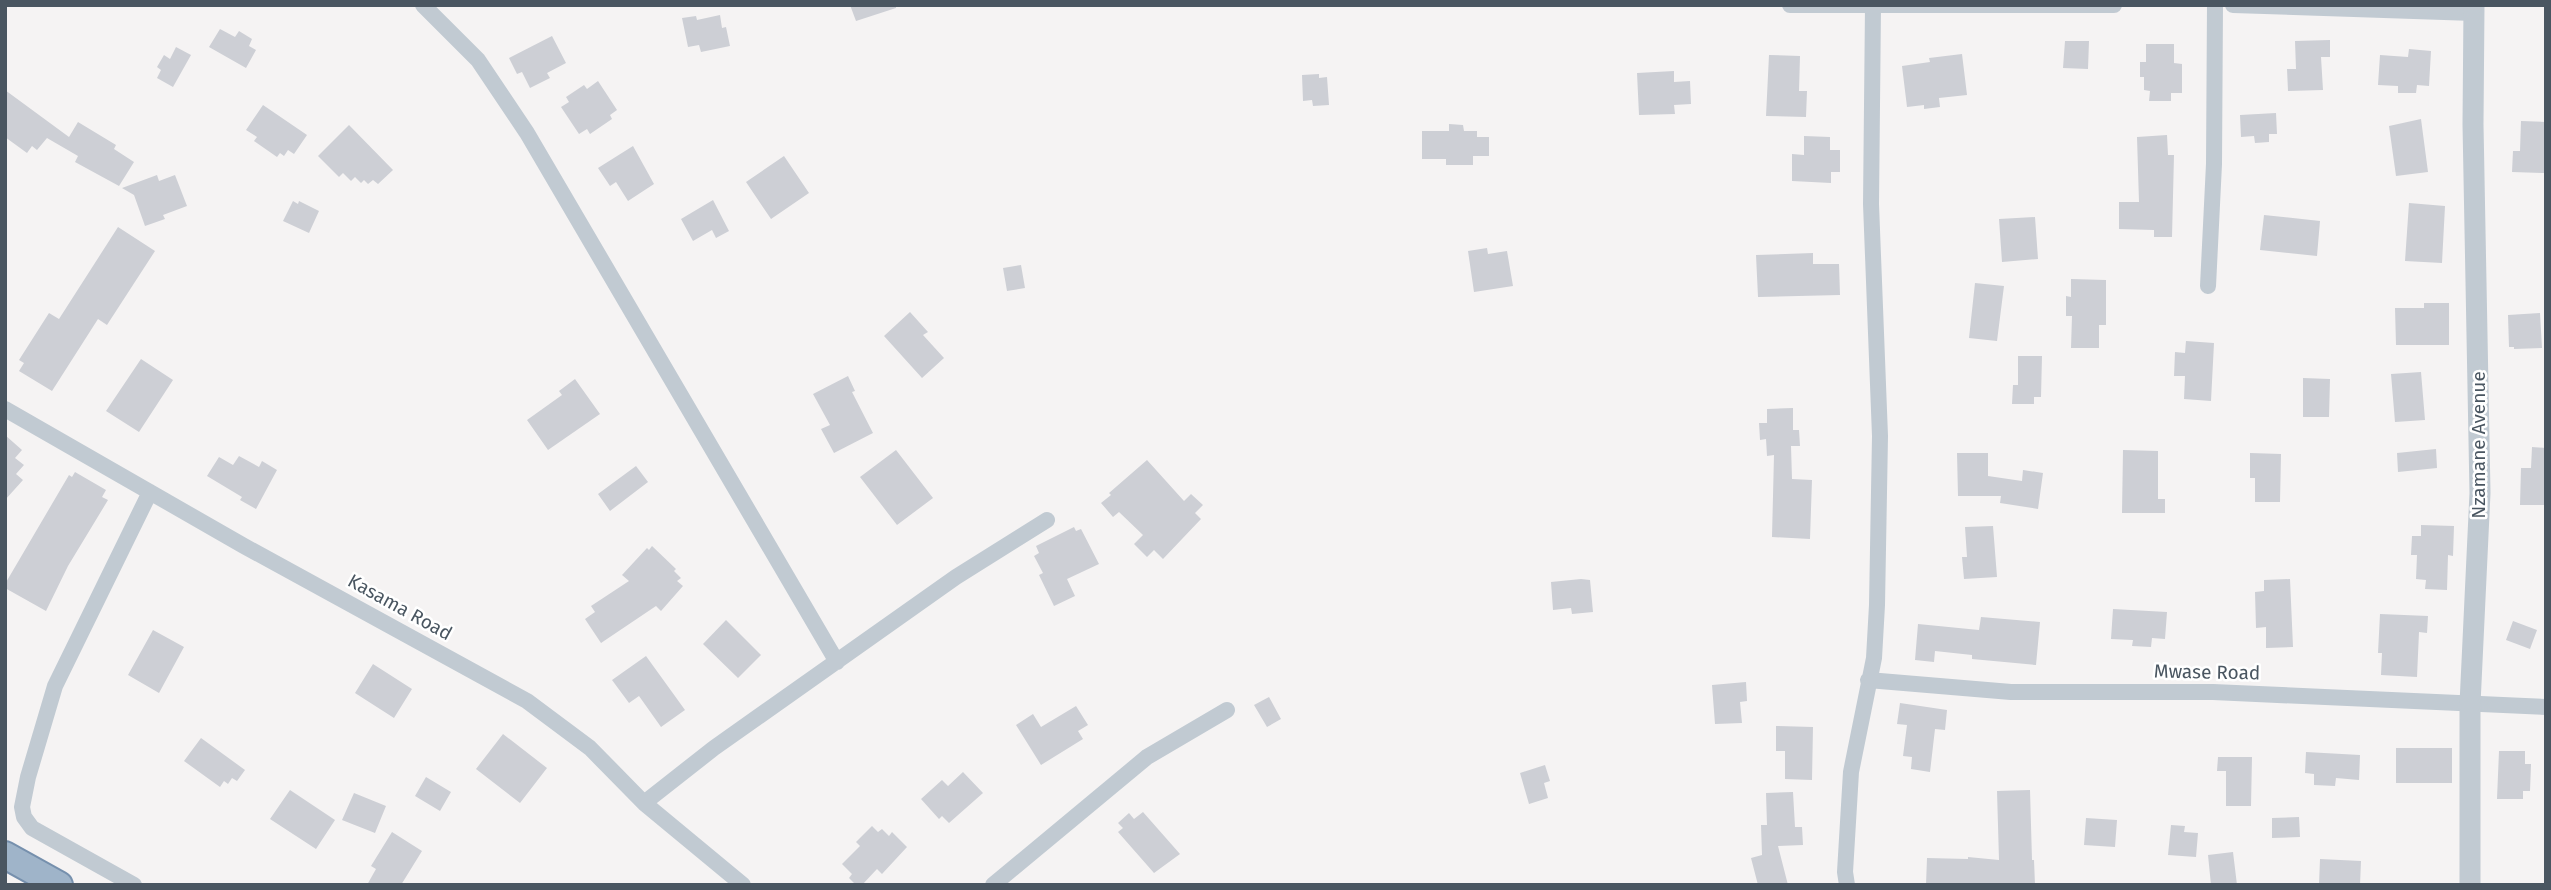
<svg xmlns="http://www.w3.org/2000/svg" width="2551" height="890" viewBox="0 0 2551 890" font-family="'Fira Sans',sans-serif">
<rect width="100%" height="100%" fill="#f5f3f3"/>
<path fill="#cdcfd5" d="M850,5H896V8L856,21Z
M720,15L722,28L726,27L730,46L701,52L699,45L688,47L682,18L696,16L697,20Z
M220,29L235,37L239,31L252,39L249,46L256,50L246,68L209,47Z
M552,36L566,63L547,73L550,78L530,88L522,72L517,74L509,58Z
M2330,40V57H2321L2323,90L2288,91L2287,69H2296L2295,41Z
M2065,41H2089L2088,69L2063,68Z
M2146,44H2174V63L2182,64V93H2171V101H2149L2150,91L2144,90V77H2140V62H2146Z
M176,47L191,55L173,87L157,78L161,70L157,67L164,55L170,59Z
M2409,49L2431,51L2429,86L2417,85L2416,93H2398V86L2378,85L2380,55L2408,57Z
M1962,54L1967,95L1939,98L1940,107L1924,109V105L1907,107L1902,66L1930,62L1929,58Z
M1769,55L1800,56L1799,91H1807L1806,117L1766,116Z
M1674,71V82L1690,81L1691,104L1674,105L1675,114L1639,115L1637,73Z
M1319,74V78L1327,77L1329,105L1313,106L1312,100L1303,101L1302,75Z
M598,81L617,110L610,115L612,119L590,134L587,129L579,134L561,107L569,102L566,97L584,85L587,89Z
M5,90L69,137L78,122L116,145L114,149L134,162L119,186L75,162L78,156L47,138L37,150L32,146L27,153L5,137Z
M263,105L307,135L294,154L288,150L284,156L280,153L277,157L254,141L257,137L246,130Z
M2276,113L2277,134H2269V142L2255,143L2254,136L2241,137L2240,115Z
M2421,119L2428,172L2396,176L2389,126Z
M2521,121L2546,122L2544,173L2512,172L2513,151H2520Z
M1449,124L1463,125L1464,131H1477V137H1489V156H1473V165H1446V159H1422V131H1449Z
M349,125L393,170L378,184L373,180L368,184L364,180L361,183L355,177L351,181L343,173L339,177L318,156Z
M2167,135L2168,155H2174L2172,237H2154V230L2119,229V202H2139L2137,137Z
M1804,136L1830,137V150H1840V172H1831V183L1792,181V154L1804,155Z
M633,146L654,184L628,201L616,182L610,186L598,168Z
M784,156L809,193L771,219L746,182Z
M157,175L159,181L175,175L187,206L163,215L165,219L145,226L134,195L122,188Z
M713,200L729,231L716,238L712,230L693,241L681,219Z
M293,201L298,204L299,201L319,211L309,233L283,221Z
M2409,203L2445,206L2442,263L2405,261Z
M2264,215L2320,221L2317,256L2260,250Z
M2035,217L2038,259L2002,262L1999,219Z
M118,227L155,251L107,325L98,319L52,391L19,371L24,363L19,360L49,313L59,319Z
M1487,248L1488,254L1507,251L1513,286L1474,292L1468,251Z
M1813,253V264H1839L1840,295L1758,297L1756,255Z
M1021,265L1025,288L1007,291L1003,268Z
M2071,279L2106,280V325H2099V348H2071L2072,316H2066V296L2071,297Z
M1975,283L2004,286L1997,341L1969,338Z
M2424,303H2449V345H2396L2395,308H2424Z
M910,312L928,332L923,335L944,358L922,378L884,336Z
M2540,313L2542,348L2514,349V347H2509L2508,315Z
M2186,341L2214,343L2211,401L2184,399L2185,376H2174L2175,352L2185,353Z
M2018,356H2042L2041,397H2034V404H2012L2013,385H2018Z
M141,359L173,380L139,432L106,411Z
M2421,372L2425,420L2395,422L2391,374Z
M848,376L855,391L852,392L873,433L834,453L821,429L830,425L813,394Z
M2303,378L2330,379L2329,417H2303Z
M575,379L600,414L548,450L527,420L562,395L559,391Z
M1793,408V430H1799L1800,446H1791L1792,479L1812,480L1810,539L1772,537L1774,455L1767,456L1766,439L1760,440L1759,423H1767V409Z
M5,435L22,450L15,458L24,465L16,474L23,480L5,500Z
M2532,447L2546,448V505H2520L2521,468H2531Z
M2436,449L2437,468L2398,472L2397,453Z
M896,450L933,498L897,525L860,477Z
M2123,450L2158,451V499H2165V513H2122Z
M1957,453H1988V476L2022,481L2023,470L2043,473L2038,509L2000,503L2001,496H1958Z
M2250,453L2281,454L2280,502H2255V478H2250Z
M239,456L259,467L262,461L277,470L256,509L240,500L242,497L207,476L219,457L233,465Z
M1147,460L1184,501L1191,494L1203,505L1195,513L1201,519L1163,559L1154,550L1147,557L1134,544L1143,535L1119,512L1113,517L1101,503L1111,495L1109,493Z
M636,466L648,482L610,511L598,494Z
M75,472L106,490L102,497L108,500L68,566L46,611L5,588V584L69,475L72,477Z
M2421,525L2454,526L2453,556L2448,555L2447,590L2425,589L2426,580L2416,579L2417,555H2411L2412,536H2421Z
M1993,526L1997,577L1964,579L1962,557H1967L1965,527Z
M1074,527L1076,531L1081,529L1099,564L1067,579L1075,596L1054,606L1039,575L1043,573L1034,556L1039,553L1036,546Z
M652,546L676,569L674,571L681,578L677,581L683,586L661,611L656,606L601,643L585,619L595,612L591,606L629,581L622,575L647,548L649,550Z
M1581,579L1590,580L1593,612L1572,614L1571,608L1553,610L1551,582Z
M2290,579L2293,647L2266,648V627L2256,628L2255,592L2264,591V580Z
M2113,609L2167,612L2165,639L2152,638L2151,647L2132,646L2133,640L2111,639Z
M2380,614L2428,616L2427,633L2419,632L2417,677L2381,675L2382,653H2378Z
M1981,617L2040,622L2036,665L1972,659V655L1935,651L1934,662L1915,660L1918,624L1979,630Z
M726,620L761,655L738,678L703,644Z
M2513,621L2537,630L2530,649L2506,640Z
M153,630L184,647L159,693L128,675Z
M646,656L685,710L661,727L639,696L629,703L612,680Z
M373,664L412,689L394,718L355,693Z
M1746,682L1747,701L1740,702L1742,723L1715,724L1712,685Z
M1269,697L1281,719L1267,727L1254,705Z
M1900,703L1947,710L1945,730L1935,729L1930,772L1911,769L1912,757L1903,756L1907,725L1897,724Z
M1076,706L1088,725L1078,731L1083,739L1041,765L1016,725L1033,714L1041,727Z
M1776,726L1813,727L1812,780L1785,779V751H1776Z
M503,734L547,768L520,803L476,769Z
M201,738L245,770L237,781L232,778L228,784L224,781L220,787L184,761Z
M2396,748H2452V783H2396Z
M2499,751H2525V764H2531L2530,791H2523V799H2497Z
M2306,752L2360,755L2359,780L2336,778L2335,786L2314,785V774L2305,773Z
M2218,757H2252L2251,806H2226V771H2217Z
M1545,765L1550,781L1544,783L1548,798L1529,804L1520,773Z
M963,772L983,793L949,823L942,816L939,819L921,799L942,780L948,786Z
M426,777L451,792L440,811L415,796Z
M290,790L335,820L316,849L270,819Z
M2030,790L2032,860H2034L2035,885H1926L1927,858L1968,859V857L1999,860L1997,791Z
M1793,792L1795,827H1802L1803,845L1778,846L1788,885H1758L1751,858L1762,855L1761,825H1767L1766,793Z
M354,793L386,806L375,833L342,820Z
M1143,812L1180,854L1154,873L1118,832L1123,828L1118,823L1129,813L1134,819Z
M2299,817L2300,837L2272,838V818Z
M2086,818L2117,820L2115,847L2084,845Z
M2171,825L2185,826L2184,832L2198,833L2196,857L2168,855Z
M872,826L878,832L882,829L889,836L892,832L907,847L882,874L877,869L862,885H856L849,878L852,874L842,864L860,846L856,842Z
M392,832L422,851L401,885H367L376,869L371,866Z
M2233,852L2237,885H2211L2208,855Z
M2320,859L2361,861L2360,885H2319Z"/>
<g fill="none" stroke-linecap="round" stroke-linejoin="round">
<g stroke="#7690ad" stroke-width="30">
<path id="trunk" d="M5,855L59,885"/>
</g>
<path stroke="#c1cad2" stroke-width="16" d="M423,5L478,60L527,133L837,662
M1790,5H2114
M2233,5L2474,13
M2208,286L2214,164L2215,5
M5,409L244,546L527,701L590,748L644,803L743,885
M1868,680L2011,692H2213L2546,707
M644,803L714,748L956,577L1047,520
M134,885L32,828L24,817L22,807L28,777L55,686L150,492
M993,885L1147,757L1227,710
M1847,885L1845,872L1851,772L1874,658L1877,605L1880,436L1871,204L1873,6"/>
<path stroke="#c1cad2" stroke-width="21" d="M2470,885V704L2480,493L2473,124L2474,5"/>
<use href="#trunk" stroke="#9fb4c9" stroke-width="26"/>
</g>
<g text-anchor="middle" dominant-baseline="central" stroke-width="5" stroke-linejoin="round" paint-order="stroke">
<g font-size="19" fill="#4a5661" stroke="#fff">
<text transform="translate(2478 445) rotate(-90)">Nzamane Avenue</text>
<text transform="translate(400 607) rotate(29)">Kasama Road</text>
<text transform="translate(2207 672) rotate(1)">Mwase Road</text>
</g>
</g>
<rect width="2551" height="890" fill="none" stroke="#4a5661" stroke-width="14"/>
</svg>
